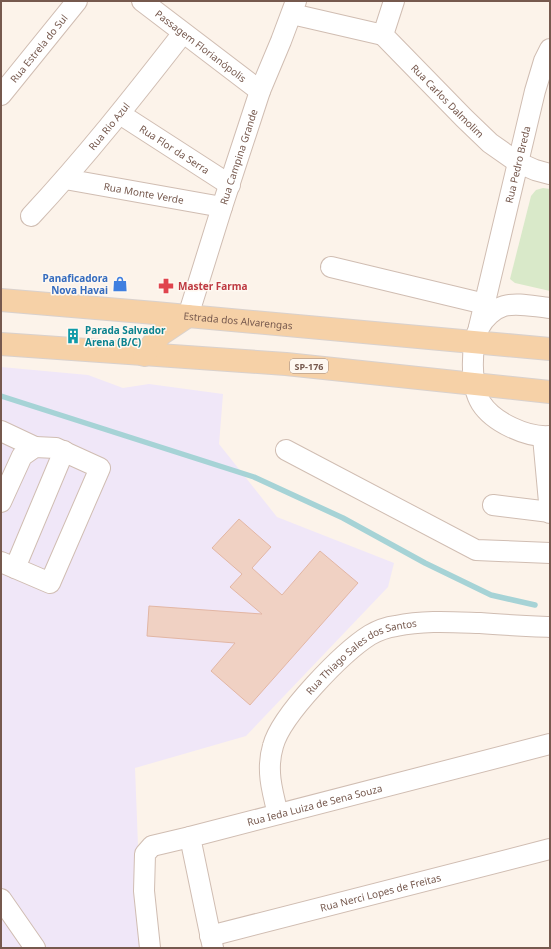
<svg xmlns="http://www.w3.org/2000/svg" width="551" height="949" viewBox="0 0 551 949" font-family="'Noto Sans',sans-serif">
<rect width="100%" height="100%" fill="#fcf3ea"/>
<path fill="#f0e7f8" d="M1,367L88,375L123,388L149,384L223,394L219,444L277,517L394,563L388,587L246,736L135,768L142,948H1Z"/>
<path fill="#d9e9c9" d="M543,188L550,189V291L515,283L510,279L531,196L536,190Z"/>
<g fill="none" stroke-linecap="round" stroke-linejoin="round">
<path stroke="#a6d3d6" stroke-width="5.5" d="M1,396L254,477L343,518L425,563L491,595L535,605"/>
</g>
<path fill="#f0d1c3" stroke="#e2b6a4" d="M239,519L271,547L252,568L282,595L320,551L358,583L250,705L211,671L235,643L147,636L149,606L262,614L230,587L242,574L212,548Z"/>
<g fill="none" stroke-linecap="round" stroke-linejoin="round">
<g stroke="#d0bdb2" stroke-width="22">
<g id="minor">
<path id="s1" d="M142,1L260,91"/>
<path id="s2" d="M394,1L383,35L464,118L490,143L517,162L535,170L550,174"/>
<path d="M292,14L383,35"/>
<path id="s3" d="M1,95L77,1"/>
<path id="s4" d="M120,114L230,185"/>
<path id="s5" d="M65,179L222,207"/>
<path id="s6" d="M31,216C85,158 134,96 183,33"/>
<path d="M331,267L485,304"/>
<path d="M550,308C536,307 518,302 504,306C494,309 484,318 479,328C471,345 470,386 481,403C493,422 527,438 550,436"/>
<path id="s7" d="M188,316L222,207L260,91L281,41L296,1"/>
<path id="s8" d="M479,327L535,91L544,61L550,49"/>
<path d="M1,431L35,447"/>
<path d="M543,437L550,513"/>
<path d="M286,450L476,550L550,553"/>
<path d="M1,502L22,456L35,447L56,448L100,468L50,583L1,562"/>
<path d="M493,505L550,512"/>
<path d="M15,568L64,451"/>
<path id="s9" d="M278,814C272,791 266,769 273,746C281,715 343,652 370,635C377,631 388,627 396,626C424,620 452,622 480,623C503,625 527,626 550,627"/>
<path d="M1,899L35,948"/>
<path id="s10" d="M210,936L550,849"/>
<path d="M150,948L144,891L145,854L152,846L190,837"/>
<path id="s11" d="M213,948L190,837L550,744"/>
</g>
</g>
<g stroke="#d9d1cd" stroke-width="24">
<g id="major">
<path id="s12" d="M1,300L155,313L550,349"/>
<path d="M1,344L286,364L550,392"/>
<path d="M144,355L161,334L188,316"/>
</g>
</g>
<use href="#minor" stroke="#fff" stroke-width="20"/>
<use href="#major" stroke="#f6d1a7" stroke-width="22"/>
</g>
<defs>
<g id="shop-bare" transform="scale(1.2)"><path d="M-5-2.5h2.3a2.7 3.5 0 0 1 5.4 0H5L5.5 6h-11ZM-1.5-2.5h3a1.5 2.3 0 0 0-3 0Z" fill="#3f7fe0" stroke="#fef8f1" stroke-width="2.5" paint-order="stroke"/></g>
<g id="pharmacy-bare" transform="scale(1.2)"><path d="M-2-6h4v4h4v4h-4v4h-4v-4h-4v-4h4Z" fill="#e0444e" stroke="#fef8f1" stroke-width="2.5" paint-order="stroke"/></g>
<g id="building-bare" transform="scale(1.2)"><path d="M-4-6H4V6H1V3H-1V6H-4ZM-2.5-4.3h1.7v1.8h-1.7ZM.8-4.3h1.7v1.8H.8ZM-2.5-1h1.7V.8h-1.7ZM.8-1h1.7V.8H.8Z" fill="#0f9aa8" stroke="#fef8f1" stroke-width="2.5" paint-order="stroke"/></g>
</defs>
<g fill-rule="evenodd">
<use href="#shop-bare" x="120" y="284"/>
<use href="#pharmacy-bare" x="166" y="286"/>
<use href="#building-bare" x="73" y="336"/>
</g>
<g text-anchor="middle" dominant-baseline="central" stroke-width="3" stroke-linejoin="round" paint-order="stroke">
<rect fill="#fef8f1" stroke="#9f897f" stroke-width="1" x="290" y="359" width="38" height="14" rx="3"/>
<g font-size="9" font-weight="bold" fill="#76594e">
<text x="309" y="366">SP-176</text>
</g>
<g font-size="10" fill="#76594e" stroke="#fef8f1">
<text stroke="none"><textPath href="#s1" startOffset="74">Passagem Florianópolis</textPath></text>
<text stroke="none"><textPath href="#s3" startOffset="60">Rua Estrela do Sul</textPath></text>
<text stroke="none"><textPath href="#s2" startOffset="128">Rua Carlos Dalmolim</textPath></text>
<text stroke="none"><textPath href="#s6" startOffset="119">Rua Rio Azul</textPath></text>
<text stroke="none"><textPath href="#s4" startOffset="65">Rua Flor da Serra</textPath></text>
<text stroke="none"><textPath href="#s7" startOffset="167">Rua Campina Grande</textPath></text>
<text stroke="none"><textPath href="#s8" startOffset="167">Rua Pedro Breda</textPath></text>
<text stroke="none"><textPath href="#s5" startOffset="80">Rua Monte Verde</textPath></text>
<text stroke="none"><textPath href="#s12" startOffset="238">Estrada dos Alvarengas</textPath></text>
<text stroke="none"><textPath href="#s9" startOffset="200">Rua Thiago Sales dos Santos</textPath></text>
<text stroke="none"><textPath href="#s11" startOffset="242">Rua Ieda Luiza de Sena Souza</textPath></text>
<text stroke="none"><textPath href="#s10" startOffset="176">Rua Nerci Lopes de Freitas</textPath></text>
</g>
<g font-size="10" font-weight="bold" fill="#366cbe" stroke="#fef8f1" text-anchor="end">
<text x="108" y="278">Panaficadora<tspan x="108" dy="12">Nova Havai</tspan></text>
</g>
<g font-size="10" font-weight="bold" fill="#be3a42" stroke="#fef8f1" text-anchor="start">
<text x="178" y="286">Master Farma</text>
</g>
<g font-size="10" font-weight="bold" fill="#0d838f" stroke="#fef8f1" text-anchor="start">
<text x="85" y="330">Parada Salvador<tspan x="85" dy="12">Arena (B/C)</tspan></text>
</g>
</g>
<rect width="551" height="949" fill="none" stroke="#76594e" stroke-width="4"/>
</svg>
